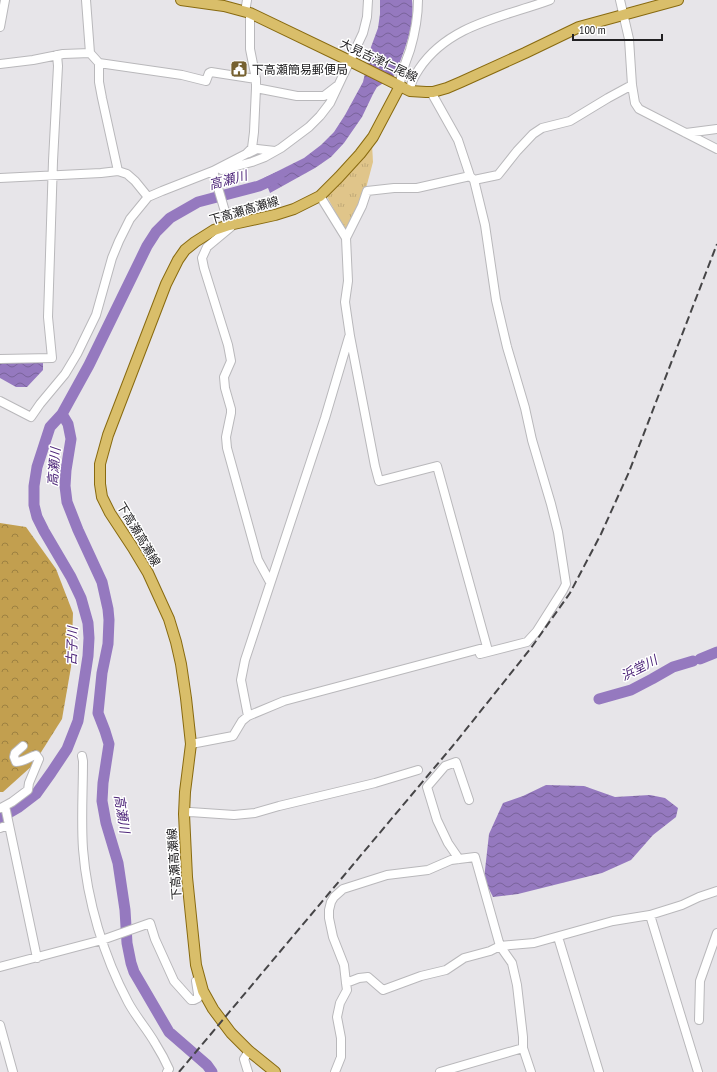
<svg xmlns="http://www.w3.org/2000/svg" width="717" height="1072" viewBox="0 0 717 1072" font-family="'PT Sans Narrow','Noto Sans JP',sans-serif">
<defs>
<pattern id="grass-tufts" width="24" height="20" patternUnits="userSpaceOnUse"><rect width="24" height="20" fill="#e0c58a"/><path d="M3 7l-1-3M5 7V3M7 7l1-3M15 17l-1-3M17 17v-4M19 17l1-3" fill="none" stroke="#c0a977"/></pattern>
<pattern id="forest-crowns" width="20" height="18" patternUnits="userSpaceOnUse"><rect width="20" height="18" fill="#c29f4f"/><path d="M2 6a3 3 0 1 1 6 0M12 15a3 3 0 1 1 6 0" fill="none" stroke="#9d8141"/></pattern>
<pattern id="water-waves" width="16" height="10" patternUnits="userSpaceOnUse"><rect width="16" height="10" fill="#9579bf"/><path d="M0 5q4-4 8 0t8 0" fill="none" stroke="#79639b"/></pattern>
</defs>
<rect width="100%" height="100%" fill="#e7e5e9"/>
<path fill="url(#grass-tufts)" d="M372,144L373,162L365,192L346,232L325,193Z"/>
<path fill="url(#forest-crowns)" d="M0,523L26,527L56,569L73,613L71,667L62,719L33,765L3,792H0Z"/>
<path fill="url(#water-waves)" d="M380,0H412C415,25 405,49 396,72L393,77L377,87L373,94L362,117L344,143L331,157L315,168L270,193L264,178L304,158L321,145L334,132L345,115L363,82L371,47L378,28L380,14Z
M0,362H43V370L27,387H16L0,378Z
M546,785L584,786L615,797L650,795L665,798L678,808L676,817L653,835L631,860L602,873L518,894L493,897L484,879L489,834L503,803L523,796Z"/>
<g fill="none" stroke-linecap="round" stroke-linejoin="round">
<path stroke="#9579bf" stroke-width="11" d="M62,414L68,424L71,439L66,470L65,486L67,502L78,530L102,582L108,609L109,620L108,644L102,673L98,713L105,731L109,744L103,783L102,801L106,823L118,863L125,910L127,943L131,963L134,972L169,1032L207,1065L212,1072
M700,659L717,652
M599,699L631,690L652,679L673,667L693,661
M0,818L19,807L36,794L51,773L67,749L78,721L88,656L89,638L88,623L81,598L71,577L44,531L37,517L34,505V486L37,467L50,427L62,414L89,365L147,246L156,232L170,218L198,202L259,186L279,177"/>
<g stroke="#b9b8bb" stroke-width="10">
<path id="minor" d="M86,0L90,53L99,63L182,75L206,81L209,73L211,72L256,79
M620,0L629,39L632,85L635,103L639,109L717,149
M245,12L247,0
M0,27L5,0
M99,63V82L102,98L118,171
M0,64L33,60L63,54L90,53
M400,86C400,74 406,62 410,50C415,33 418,17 418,0
M256,88L297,96H324L337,86
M410,91C410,83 415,75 419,69C449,24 504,17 550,0
M431,92L458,140L470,176L474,180L485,225L496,300L507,347L525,408L532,440L551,504L558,532L566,584L563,590L537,631L527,642L480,654
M686,133L717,129
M249,153L257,149L275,151
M222,170L252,162L265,157L281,148L309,127L320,116L330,103L363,33L367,17L368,0
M213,171L229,225L231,227L207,247L202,258L204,268L228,345L231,361L224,377L225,388L231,409V413L226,437L227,448L258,560L270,582
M0,178L101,173L118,171L127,174L135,181L148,197
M474,180L498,175L517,151L533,134L542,128L570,121L608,98L632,85
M346,238L362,206L367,191L394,188H417L470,176
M0,359L52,358L48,317L53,161L58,66L57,55
M0,401L31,417L40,404L65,374L77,354L96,315L112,258L119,241L130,219L148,197L162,191L213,171L246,154L252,148L254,132L256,88V79L250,49V13
M248,716L241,680L245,660L325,418L349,337
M191,744L233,736L242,721L248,716L284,701L487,647L437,466L379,481L375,466L350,336L345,302L348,281L346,238L320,196
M82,756L83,761C83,790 81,820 83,849C87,901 104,957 128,1002C136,1017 147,1029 155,1043C160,1051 165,1060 169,1069L167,1072
M5,806L37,958
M1,808L12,802L28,790L29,783L39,759L36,755C29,757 24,762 16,762L14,757L15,753L23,746
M184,814L190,812L234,815L255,813L279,806L375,783L418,770
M0,828L8,825
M459,859L448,843L437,820L427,787L445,766L456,762L469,800
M650,915L698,1072
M558,937L599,1072
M0,967L102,940L150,923L155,939L174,981L191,1000H194L198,998V994L196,981
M346,983L359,978L368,977L383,990L421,976L446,970L464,958L490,951L500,946L534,943L613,921L650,915L682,905L699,897L717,891
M699,1020L700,981L717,933
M0,1025L13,1072
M248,1072L244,1059L249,1051
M335,1072L341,1057V1038L337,1017L340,1003L347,990L346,983L344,965L333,937L329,918V910L331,902L334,897L343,889L387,875L428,870L451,860L475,857L500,946L512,963L517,985L523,1037V1048L531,1072
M440,1072L523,1048"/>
</g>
<g stroke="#886a10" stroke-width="12">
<path id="major" d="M181,0L224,6L250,13L350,61L410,91L426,92H433L447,88L461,82L525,53L579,27L678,0
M275,1072L249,1051L231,1033L213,1009L203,991L196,965L187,877L184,814L185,792L191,744L186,698L181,664L176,642L169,619L148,573L133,548L110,513L102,497L100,484V464L108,435L166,284L178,260L185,250L195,242L214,230L229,225L275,215L294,209L320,196L339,177L360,154L373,137L400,86"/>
</g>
<use href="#minor" stroke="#fff" stroke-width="8"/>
<use href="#major" stroke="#d9be6a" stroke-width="10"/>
<path stroke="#464547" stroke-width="2" stroke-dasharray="8 4" stroke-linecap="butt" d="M179,1072L456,742L531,648L570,593L601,534L629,472L717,244"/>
</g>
<defs>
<g id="civic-square" transform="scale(0.9)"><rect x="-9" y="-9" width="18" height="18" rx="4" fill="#766130" stroke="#fff"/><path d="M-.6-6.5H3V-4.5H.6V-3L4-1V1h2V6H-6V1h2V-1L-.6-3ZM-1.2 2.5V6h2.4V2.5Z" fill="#fff"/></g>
</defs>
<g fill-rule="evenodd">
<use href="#civic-square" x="239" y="69"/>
</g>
<g text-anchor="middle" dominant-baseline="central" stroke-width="3" stroke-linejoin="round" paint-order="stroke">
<g font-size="12" fill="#212022" stroke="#fff">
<text transform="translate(379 60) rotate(25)">大見吉津仁尾線</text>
<text transform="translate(244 210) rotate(-16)">下高瀬高瀬線</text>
<text transform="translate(139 534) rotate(59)">下高瀬高瀬線</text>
<text transform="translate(174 864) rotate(-94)">下高瀬高瀬線</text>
</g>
<g font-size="12" fill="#212022" stroke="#fff" text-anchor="start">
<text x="252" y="69">下高瀬簡易郵便局</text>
</g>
<g font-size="13" font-style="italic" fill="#4d2579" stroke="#fff">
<text transform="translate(228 180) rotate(-15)">高瀬川</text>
<text transform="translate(54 467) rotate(-85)">高瀬川</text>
<text transform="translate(72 646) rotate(-88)">古子川</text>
<text transform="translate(639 668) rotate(-27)">浜堂川</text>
<text transform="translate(122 814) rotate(81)">高瀬川</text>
</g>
</g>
<path d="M573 34v6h89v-6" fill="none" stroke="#212022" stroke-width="2"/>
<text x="579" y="34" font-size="12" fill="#212022" stroke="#ffffff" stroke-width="3" paint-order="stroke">100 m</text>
</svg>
